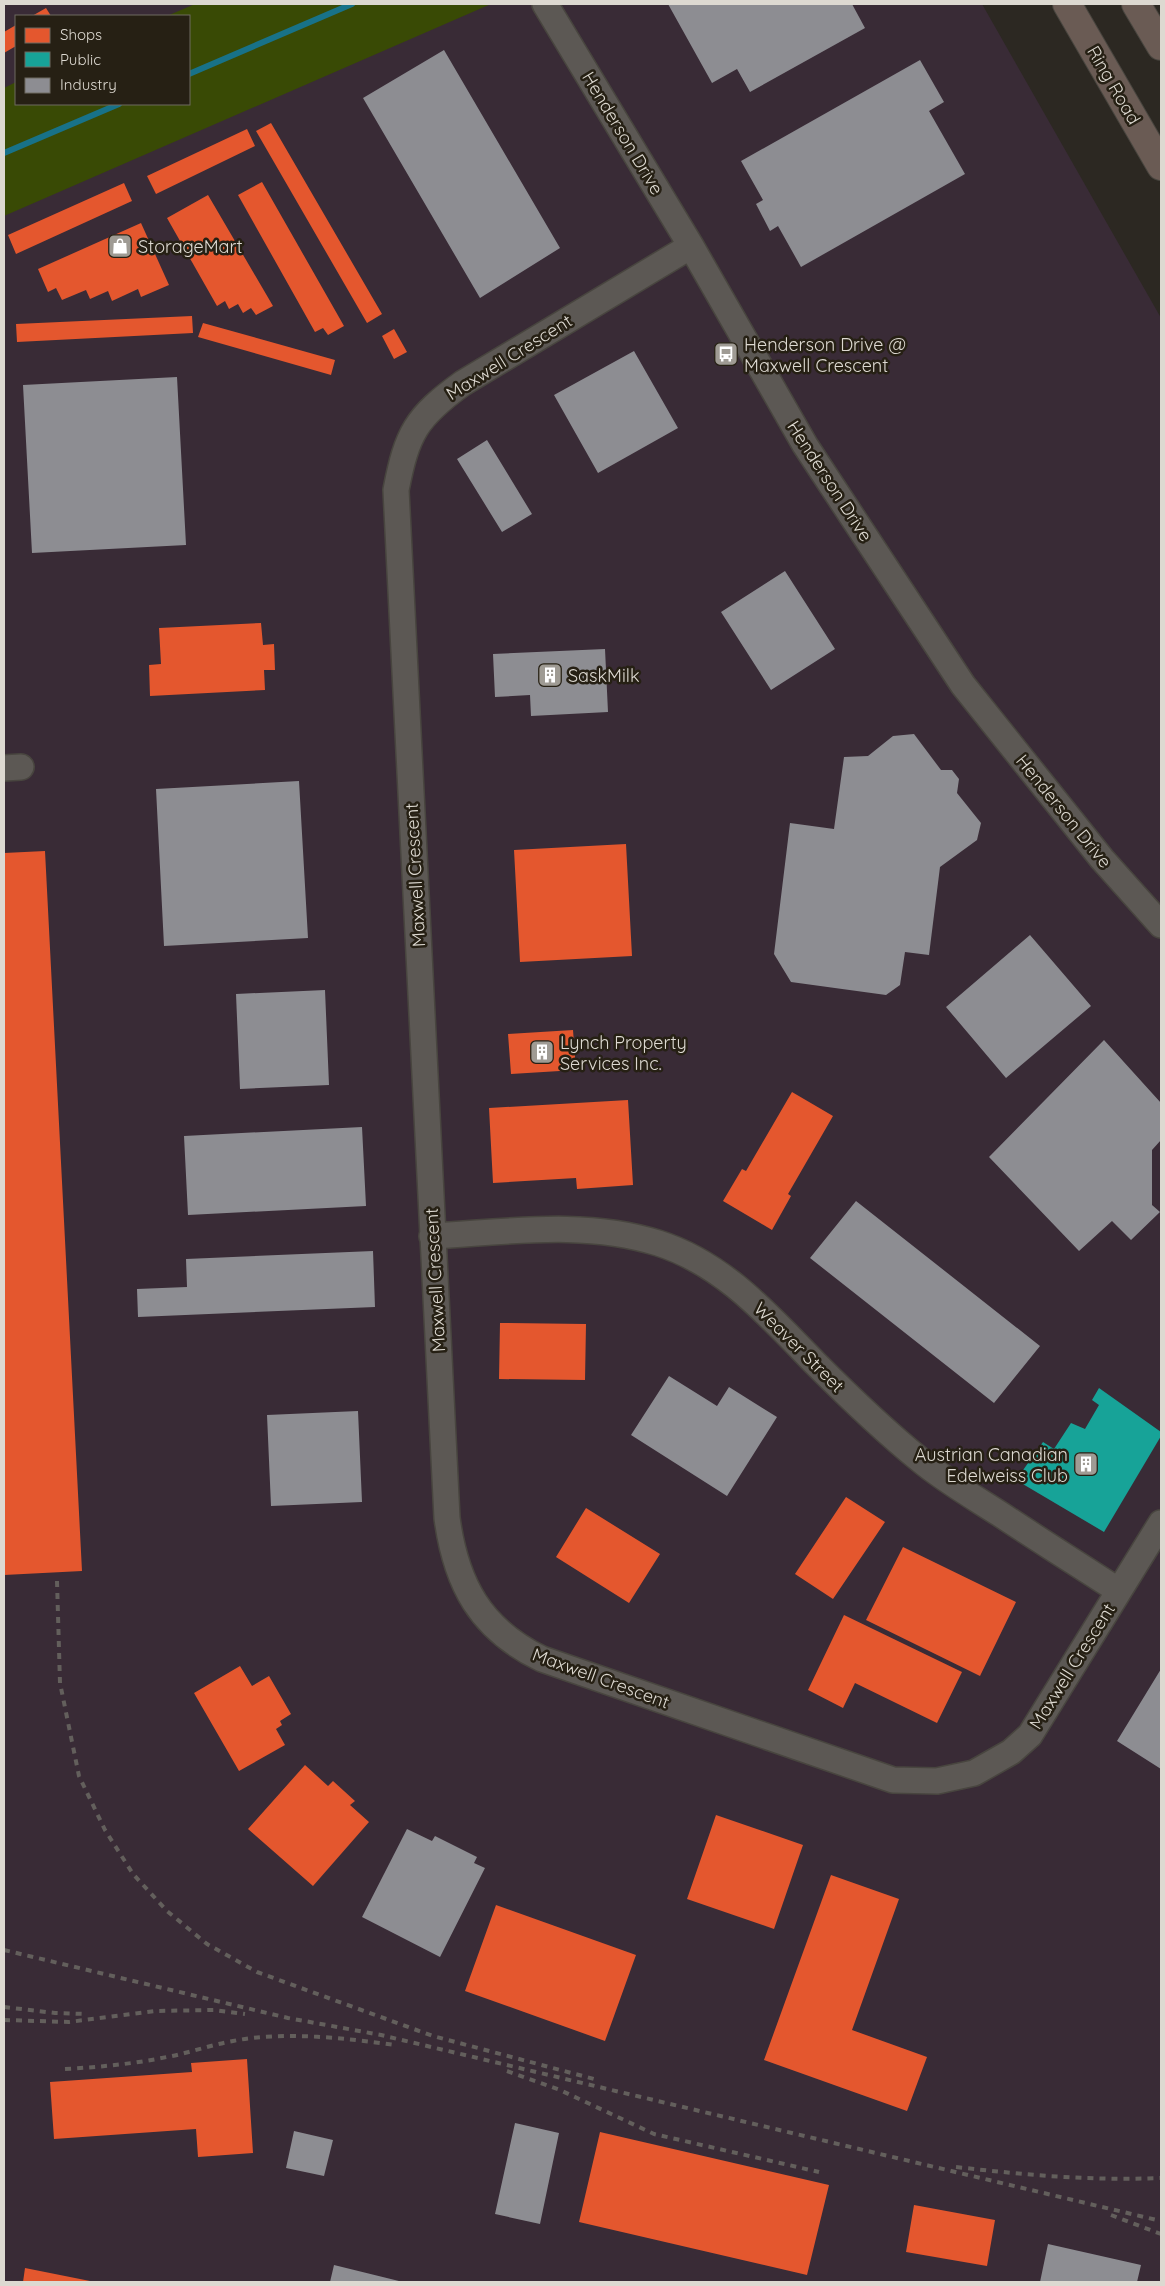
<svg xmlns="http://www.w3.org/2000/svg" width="1165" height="2286" viewBox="0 0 1165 2286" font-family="Quicksand,sans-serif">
<rect width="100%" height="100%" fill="#2c2822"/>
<path fill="#392b36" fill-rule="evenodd" d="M4,4H982L1161,318V2282H4ZM16,16H189V104H16Z"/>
<path fill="#394a05" d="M195,4H491L4,216V88L16,82V104H189V16H167Z"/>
<path fill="#e4572e" d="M46,8L51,16H32Z
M16,25V46L4,53V32Z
M271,123L382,314L367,323L256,131Z
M247,129L255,146L156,194L147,176Z
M262,182L344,326L328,335L323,328L315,332L238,195Z
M124,183L132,201L16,254L8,235Z
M208,195L273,306L256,315L251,308L243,313L238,304L229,309L225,301L217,306L167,218Z
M141,223L169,285L141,297L138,289L112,301L108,291L90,299L86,290L62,300L56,288L48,292L38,269Z
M192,316L193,333L17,342L16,324Z
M203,323L335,360L331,375L198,337Z
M394,329L407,352L394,359L382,336Z
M261,623L263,645L274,644L275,670H264L265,690L150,696L149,665L161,664L159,628Z
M626,844L632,956L520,962L514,850Z
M45,851L82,1571L4,1575V853Z
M573,1030L576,1070L511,1074L508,1034Z
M792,1092L833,1116L788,1194L791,1196L772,1230L723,1201L742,1169L746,1171Z
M628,1100L633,1185L577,1189L576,1178L493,1183L489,1108Z
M500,1323L586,1324L585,1380L499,1379Z
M846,1497L885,1522L833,1599L795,1574Z
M586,1508L660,1554L629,1603L556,1557Z
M903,1547L1016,1602L980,1676L866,1620Z
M844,1615L962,1672L937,1723L855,1683L843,1708L808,1690Z
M240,1666L252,1686L269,1676L291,1714L280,1721L282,1725L276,1729L285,1745L239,1771L194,1693Z
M305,1765L328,1786L333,1781L355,1801L350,1805L369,1822L313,1886L248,1829Z
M716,1815L803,1845L774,1929L687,1899Z
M831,1875L899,1899L852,2030L927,2057L907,2111L764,2060Z
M496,1905L636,1955L605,2041L465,1991Z
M247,2059L253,2153L198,2157L196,2129L54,2139L50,2082L192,2072L191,2063Z
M600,2132L829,2185L807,2275L579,2222Z
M914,2205L995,2220L987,2266L906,2252Z
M25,2268L90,2281V2282H23Z"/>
<path fill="#17a398" d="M1099,1388L1161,1432V1436L1104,1532L1016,1480L1043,1442L1054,1449L1071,1423L1085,1429L1099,1405L1092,1400Z"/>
<path fill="#8d8d92" d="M668,4H852L865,28L750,92L737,69L712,83Z
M444,50L560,248L480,298L363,98Z
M920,60L944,102L929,111L965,174L801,267L778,226L770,231L756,204L763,200L741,161Z
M634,351L678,428L598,473L554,395Z
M177,377L186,545L32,553L23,385Z
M487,440L532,514L502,532L457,459Z
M785,571L835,649L771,690L721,612Z
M605,649L608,712L531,716L530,695L495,697L493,654Z
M914,734L941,770H952L959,779L957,793L981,823L977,840L940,867L929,955L905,952L900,985L886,995L791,982L774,954L790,823L834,829L844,757L868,756L893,736Z
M299,781L308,938L164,946L156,789Z
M1030,935L1091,1006L1006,1078L946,1007Z
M325,990L329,1085L240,1089L236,994Z
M1104,1040L1161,1103V1140L1152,1150V1205L1160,1212L1131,1240L1112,1221L1079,1251L989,1157Z
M362,1127L366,1206L188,1215L184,1136Z
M856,1201L1040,1346L994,1403L810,1258Z
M373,1251L375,1307L138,1317L137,1289L187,1287L186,1259Z
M669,1376L717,1406L729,1387L777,1417L727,1496L631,1435Z
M358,1411L362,1502L271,1506L267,1415Z
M1161,1669V1769L1117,1741Z
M407,1829L432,1841L435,1836L477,1857L474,1863L485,1868L440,1957L362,1917Z
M515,2123L559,2133L540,2224L495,2214Z
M294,2131L333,2140L324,2176L286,2168Z
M1048,2244L1141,2265L1137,2282H1040Z
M334,2265L403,2282H330Z"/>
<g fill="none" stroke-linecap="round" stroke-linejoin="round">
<path stroke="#187288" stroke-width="6" d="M189,74L352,4
M4,153L119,104"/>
<g stroke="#48453f" stroke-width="28">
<path id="minor" d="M545,4L691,246L805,445L963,685L1102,859L1161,925
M691,246L463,383C416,417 407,433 396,490L447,1518C456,1584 480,1629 542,1659L893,1780L937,1781L974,1773L1011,1752L1030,1735L1161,1523
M4,768L21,767
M432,1236C507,1232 585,1220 658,1243C724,1264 768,1315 815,1363C848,1396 882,1429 919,1459C944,1480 972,1496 1000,1514C1039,1540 1079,1565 1119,1591"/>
</g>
<g stroke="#48453f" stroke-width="30">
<path id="highway" d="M1067,4L1161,166
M1136,4L1161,46"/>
</g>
<use href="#minor" stroke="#5c5854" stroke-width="25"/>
<use href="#highway" stroke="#6a5b54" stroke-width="28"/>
<path stroke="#635f5c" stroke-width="4" stroke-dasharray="6 6" stroke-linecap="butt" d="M57,1581L60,1683L79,1776L105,1830L133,1874L167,1911L207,1944L257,1972L433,2036L594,2079
M4,1950L288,2018L381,2035L1161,2221
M4,2007L55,2013L86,2014
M4,2020L69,2022L155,2011L214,2010L245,2014
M65,2069C100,2067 133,2064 167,2057C189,2053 210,2045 233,2041C283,2031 345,2038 395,2045
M507,2071L560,2090L654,2134L819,2172
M956,2167C1027,2175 1090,2181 1161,2178
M1111,2215L1161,2234"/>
</g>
<defs>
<g id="shop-square" transform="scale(1.25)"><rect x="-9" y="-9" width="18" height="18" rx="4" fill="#9f9b94" stroke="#262014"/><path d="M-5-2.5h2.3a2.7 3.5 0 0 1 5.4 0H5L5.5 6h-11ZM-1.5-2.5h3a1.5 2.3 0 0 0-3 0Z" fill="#fff"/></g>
<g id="bus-square" transform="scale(1.25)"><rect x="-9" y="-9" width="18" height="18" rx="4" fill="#9f9b94" stroke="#262014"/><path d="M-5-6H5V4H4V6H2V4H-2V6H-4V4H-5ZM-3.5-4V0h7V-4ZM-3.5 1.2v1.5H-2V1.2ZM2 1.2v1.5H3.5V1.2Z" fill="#fff"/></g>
<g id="building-square" transform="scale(1.25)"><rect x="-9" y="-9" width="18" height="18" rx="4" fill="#9f9b94" stroke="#262014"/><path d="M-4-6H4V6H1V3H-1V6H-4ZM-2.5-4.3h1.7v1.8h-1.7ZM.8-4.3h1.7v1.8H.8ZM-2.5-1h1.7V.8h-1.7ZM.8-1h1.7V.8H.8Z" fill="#fff"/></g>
</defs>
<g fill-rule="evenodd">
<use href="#shop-square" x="120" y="246"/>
<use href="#bus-square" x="726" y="354"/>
<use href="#building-square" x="550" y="675"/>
<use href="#building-square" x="542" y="1052"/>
<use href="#building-square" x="1086" y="1464"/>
</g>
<g text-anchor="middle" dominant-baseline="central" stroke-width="5" stroke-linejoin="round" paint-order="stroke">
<g font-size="18" fill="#ddd9d1" stroke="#262014">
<text transform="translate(1114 85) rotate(60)">Ring Road</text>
<text transform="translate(623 133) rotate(59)">Henderson Drive</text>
<text transform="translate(509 357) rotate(-32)">Maxwell Crescent</text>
<text transform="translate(830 481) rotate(57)">Henderson Drive</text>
<text transform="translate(1064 811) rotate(51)">Henderson Drive</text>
<text transform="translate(415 875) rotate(-93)">Maxwell Crescent</text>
<text transform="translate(435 1280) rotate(-93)">Maxwell Crescent</text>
<text transform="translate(799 1347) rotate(45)">Weaver Street</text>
<text transform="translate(1072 1666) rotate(-58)">Maxwell Crescent</text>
<text transform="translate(601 1678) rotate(20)">Maxwell Crescent</text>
</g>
<g font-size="18" fill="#ddd9d1" stroke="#262014" text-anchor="start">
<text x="138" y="246">StorageMart</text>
<text x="744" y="344">Henderson Drive @<tspan x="744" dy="21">Maxwell Crescent</tspan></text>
<text x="568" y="675">SaskMilk</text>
<text x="560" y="1042">Lynch Property<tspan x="560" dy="21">Services Inc.</tspan></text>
<text x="1068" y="1454" text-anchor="end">Austrian Canadian<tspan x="1068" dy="21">Edelweiss Club</tspan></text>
</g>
</g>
<rect width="1165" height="2286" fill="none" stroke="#ddd9d1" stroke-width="10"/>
<rect x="15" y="15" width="175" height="90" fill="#262014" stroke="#6f6a60"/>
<rect x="25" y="28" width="25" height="15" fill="#e4572e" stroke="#6f6a60"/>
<text x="60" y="40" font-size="15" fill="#ddd9d1">Shops</text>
<rect x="25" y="52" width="25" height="15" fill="#17a398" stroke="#6f6a60"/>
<text x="60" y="65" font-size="15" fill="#ddd9d1">Public</text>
<rect x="25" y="78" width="25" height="15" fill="#8d8d92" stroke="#6f6a60"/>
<text x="60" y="90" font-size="15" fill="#ddd9d1">Industry</text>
</svg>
